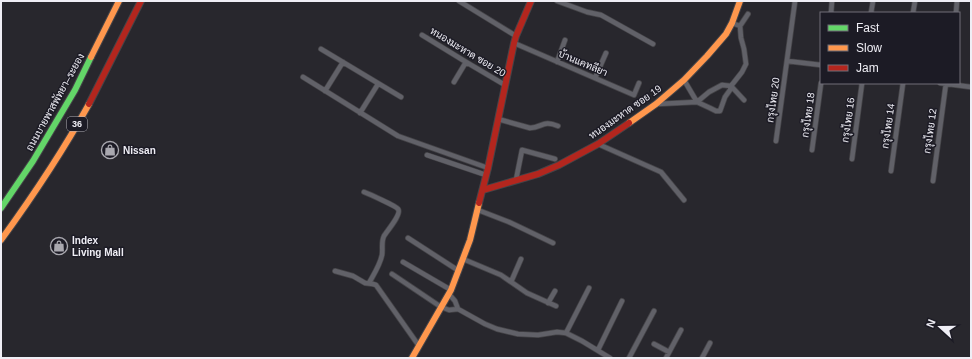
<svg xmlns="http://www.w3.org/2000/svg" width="972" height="359" viewBox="0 0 972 359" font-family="Arial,Sarabun,sans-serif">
<rect width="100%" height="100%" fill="#28272d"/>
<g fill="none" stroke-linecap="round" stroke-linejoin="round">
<g stroke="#454448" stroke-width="6">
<path id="street" d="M459,1L516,36
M557,1L587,12L601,15L653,44
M831,13L832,1
M871,13L873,1
M913,13L915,1
M956,13L957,1
M740,26L748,14
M422,35L466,62L505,85
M514,43L634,95L639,83
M321,49L401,97
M787,61L821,65
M557,62L565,40
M303,77L398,136L488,168
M595,78L606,53
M684,80L697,102L710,108L716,111H720L725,97L730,90L731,86L744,100
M454,82L466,62
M940,83L971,87
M325,91L343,62
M657,104L697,102L709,92L722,85L731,86L742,72L746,64L744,49L741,38L740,26L732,23
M360,113L378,84
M498,119L530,128C543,127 543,120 558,126
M776,141L795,1
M598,144L661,172L684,200
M812,150L821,83
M427,155L486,175
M852,159L862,83
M891,171L903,83
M516,180L522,150L555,159
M933,181L946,83
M364,192C369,194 396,206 398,209C402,214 387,231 384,236C381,242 383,248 382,255C380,265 374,274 369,283
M478,210L509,222L553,243
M408,238L459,271
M463,259L501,275L527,293L556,306
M403,262L451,290
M335,271L353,276L365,283L373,284L376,285L419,346
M392,274L441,307L449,310L458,309L485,324L497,329L518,334L538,335L557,332L566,333L582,341L610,358
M511,282L521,259
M449,294L455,301L458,309
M548,303L555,291
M566,333L589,288
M654,344L669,352
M598,350L622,301
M629,358L654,311
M666,358L681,330
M702,358L710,343"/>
</g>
<g stroke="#454448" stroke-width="8">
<path id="fast" d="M1,208L33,161L75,90L91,57"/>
</g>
<g stroke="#454448" stroke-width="8">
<path id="slow" d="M91,57L119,1
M629,123L656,104L684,80L707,56L726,34L732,23L740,1
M1,240C33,196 63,151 89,104
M412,358L451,290L470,240L479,203"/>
</g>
<g stroke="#454448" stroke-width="8">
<path id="jam" d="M89,104L141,1
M483,190L538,174L559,165L598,144L629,123
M479,203L488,168L514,43L516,36L531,1"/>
</g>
<use href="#street" stroke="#616168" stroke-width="4.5"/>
<use href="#fast" stroke="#63d668" stroke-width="6"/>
<use href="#slow" stroke="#ff974d" stroke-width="6"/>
<use href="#jam" stroke="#b3261e" stroke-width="6"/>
</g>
<defs>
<g id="shop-ring" transform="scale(0.9)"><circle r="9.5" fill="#1c1b25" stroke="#a9a8af" stroke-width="1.5"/><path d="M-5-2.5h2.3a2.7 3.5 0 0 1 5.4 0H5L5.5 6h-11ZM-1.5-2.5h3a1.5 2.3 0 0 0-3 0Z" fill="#a9a8af"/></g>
</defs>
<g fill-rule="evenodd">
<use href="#shop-ring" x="110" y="150"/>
<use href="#shop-ring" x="59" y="246"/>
</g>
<g text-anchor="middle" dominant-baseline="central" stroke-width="3" stroke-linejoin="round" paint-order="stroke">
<rect fill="#1c1b25" stroke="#b0afb7" stroke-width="1" x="67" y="117" width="20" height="14" rx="3"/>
<g font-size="9" font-weight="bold" fill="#efeef5">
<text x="77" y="124">36</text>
</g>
<g font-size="10" fill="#efeef5" stroke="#1c1b25">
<text transform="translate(468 52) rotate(31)">หนองมะหาด ซอย 20</text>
<text transform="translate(583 63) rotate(23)">บ้านแคทลียา</text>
<text transform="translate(773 100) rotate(-82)">กรุงไทย 20</text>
<text transform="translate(55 102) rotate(-61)">ถนนบายพาสพัทยา–ระยอง</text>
<text transform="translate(625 112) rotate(-35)">หนองมะหาด ซอย 19</text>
<text transform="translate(808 115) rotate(-82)">กรุงไทย 18</text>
<text transform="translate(848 120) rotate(-82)">กรุงไทย 16</text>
<text transform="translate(888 126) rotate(-82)">กรุงไทย 14</text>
<text transform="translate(930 131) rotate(-82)">กรุงไทย 12</text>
</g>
<g font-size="10" font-weight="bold" fill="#efeef5" stroke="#1c1b25" text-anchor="start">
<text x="123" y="150">Nissan</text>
<text x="72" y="240">Index<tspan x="72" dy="12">Living Mall</tspan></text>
</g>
</g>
<rect width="972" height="359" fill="none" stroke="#efeef5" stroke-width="4"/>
<rect x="820" y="12" width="140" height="72" fill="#1c1b25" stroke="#706f78"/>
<rect x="828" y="25" width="20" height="6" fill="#63d668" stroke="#706f78"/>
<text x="856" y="32" font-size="12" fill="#efeef5">Fast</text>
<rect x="828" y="45" width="20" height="6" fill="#ff974d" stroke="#706f78"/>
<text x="856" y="52" font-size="12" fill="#efeef5">Slow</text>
<rect x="828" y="65" width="20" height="6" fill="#b3261e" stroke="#706f78"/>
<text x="856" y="72" font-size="12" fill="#efeef5">Jam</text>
<g transform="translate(940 327) rotate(291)" stroke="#1c1b25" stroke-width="3" paint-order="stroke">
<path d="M0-3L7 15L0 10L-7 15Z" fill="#efeef5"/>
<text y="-6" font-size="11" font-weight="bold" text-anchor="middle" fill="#efeef5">N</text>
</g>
</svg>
